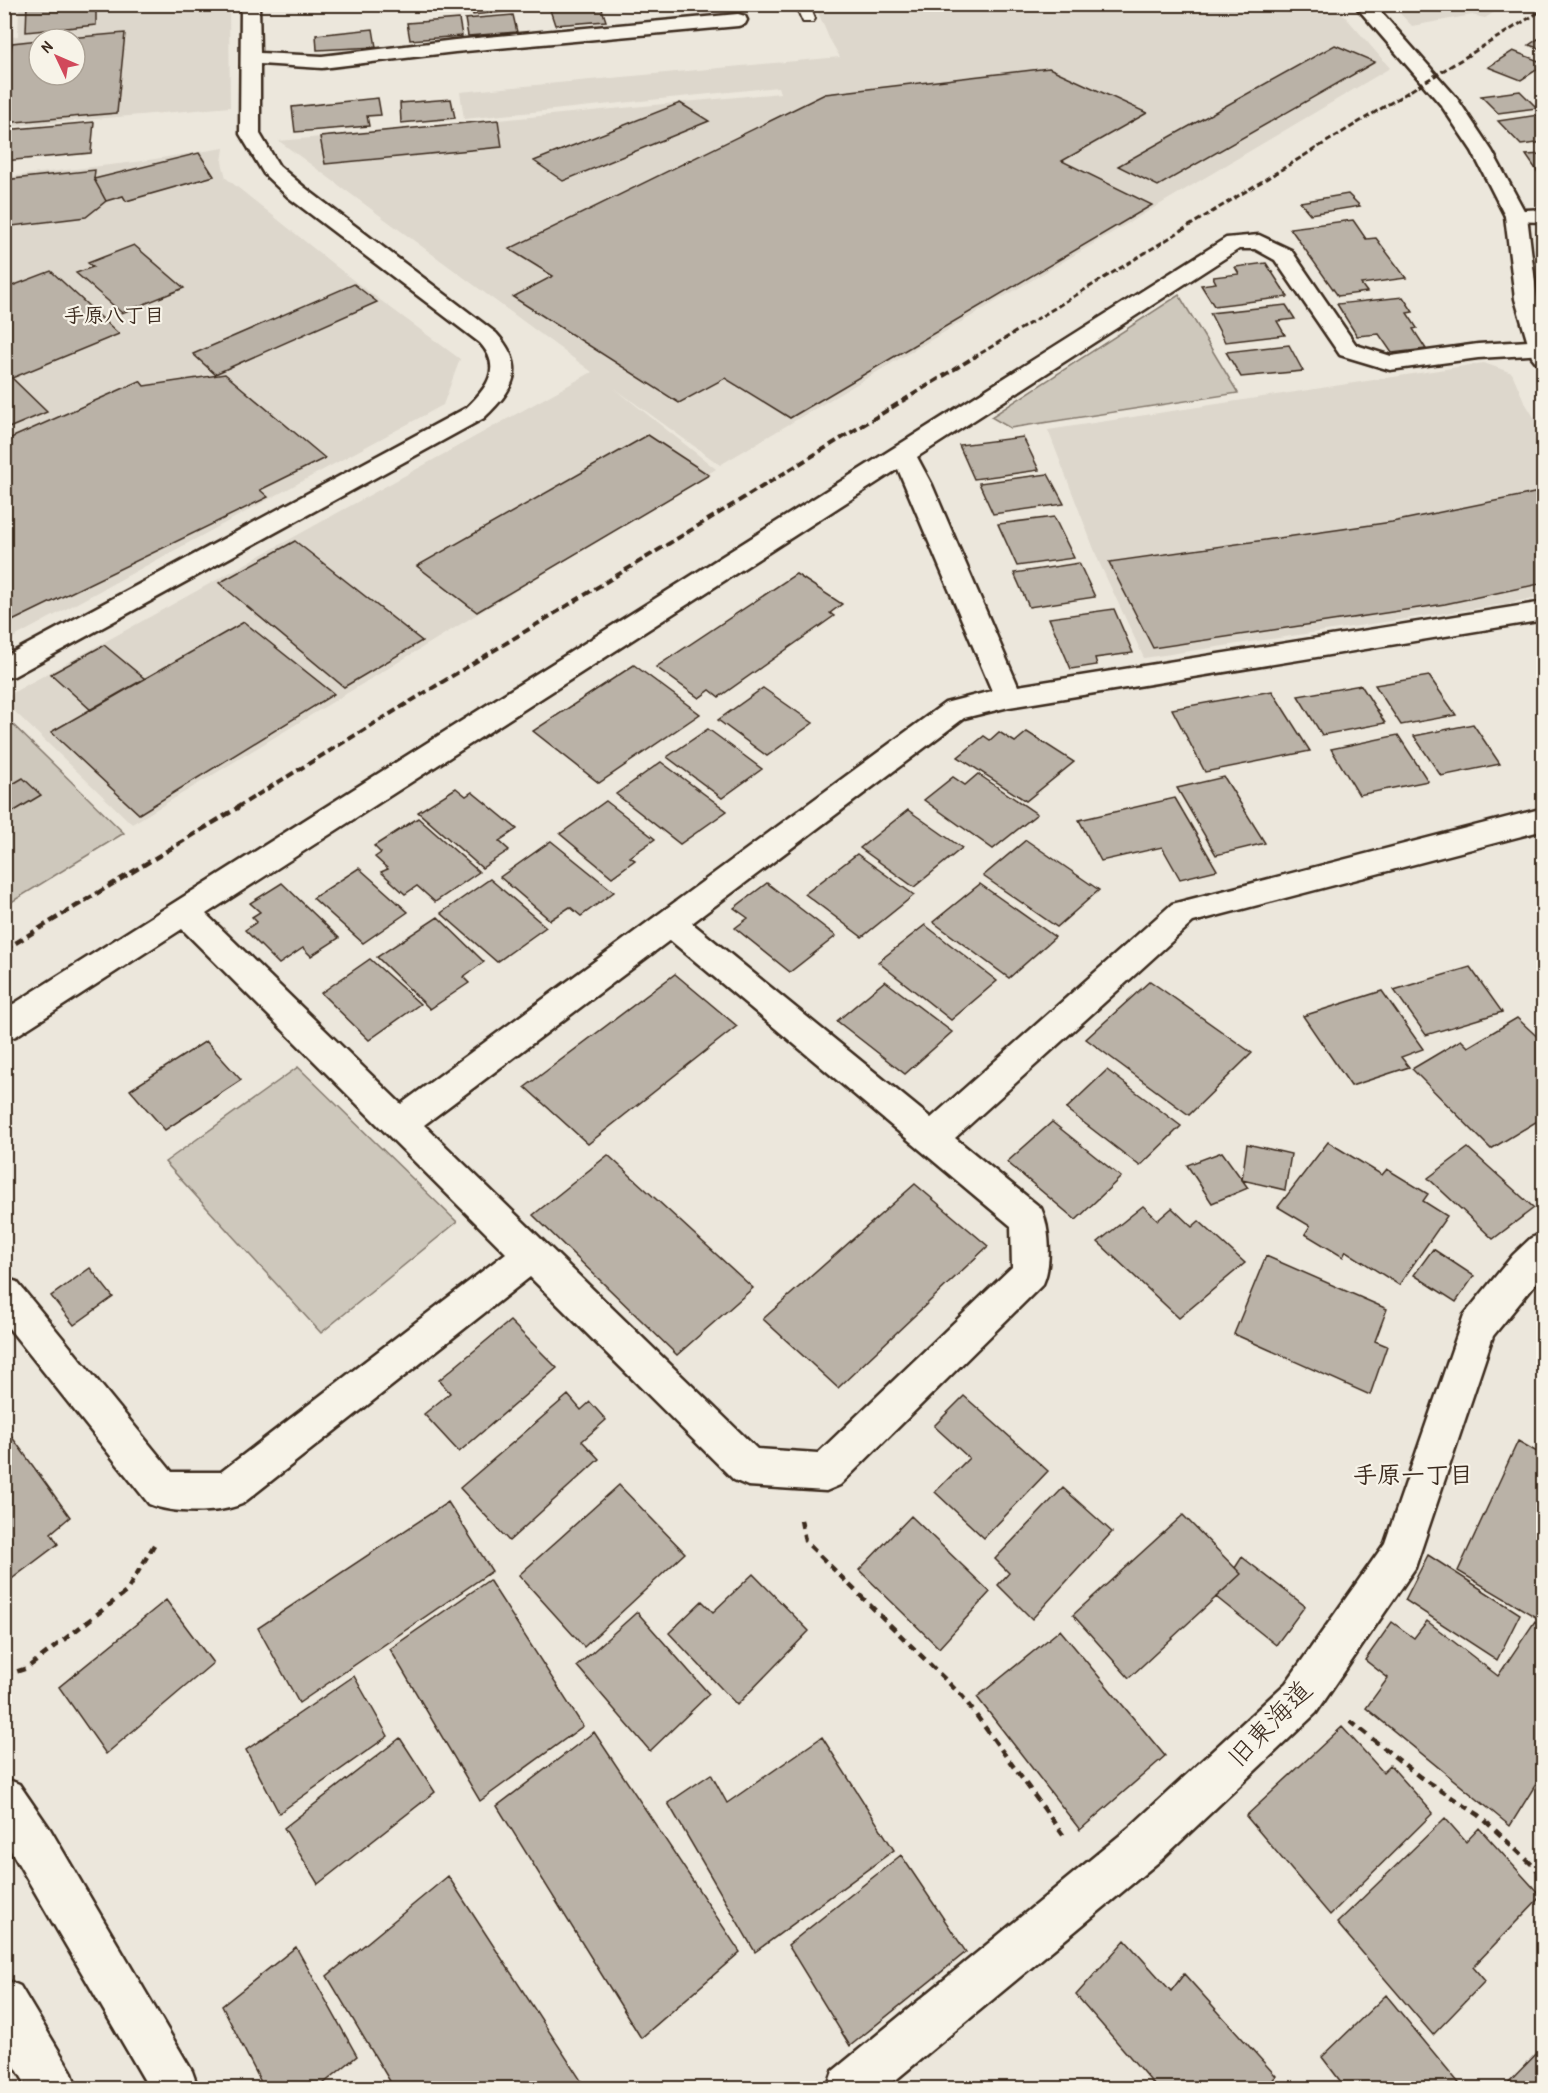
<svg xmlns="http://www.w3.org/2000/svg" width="1548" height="2093" viewBox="0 0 1548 2093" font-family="'Patrick Hand','Klee One',sans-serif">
<rect width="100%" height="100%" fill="#ece7dc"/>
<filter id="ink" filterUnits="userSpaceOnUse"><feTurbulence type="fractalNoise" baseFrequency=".0167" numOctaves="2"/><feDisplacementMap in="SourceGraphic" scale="12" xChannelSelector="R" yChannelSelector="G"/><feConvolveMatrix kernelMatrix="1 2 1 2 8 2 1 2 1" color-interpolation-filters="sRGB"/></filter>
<g filter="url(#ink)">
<path fill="#ddd7cc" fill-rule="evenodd" d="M19,5H229L230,107L5,127L4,38L18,36ZM39,39H75V75H39Z
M815,5H1335L1390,68L720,465L614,388L716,469L132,824L12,709L5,708V697L592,372L279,141L780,93L778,87L464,119L460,92L840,57L829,38Z
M1392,5H1506L1485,18L1472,15L1412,26Z
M224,148L222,162L226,178L353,280L460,359L443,405L5,642V177L136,162Z
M1484,363L1512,373L1524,401L1543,432V596L1505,604L1144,658L1099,562L1048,430Z"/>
<path fill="#cec8bc" stroke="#84796d" stroke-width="1.5" d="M1179,295L1238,393L1010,428L991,417Z
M4,716L124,833L5,906Z
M298,1067L457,1222L321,1333L165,1162Z"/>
<path fill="#bab2a7" stroke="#3b2a1e" stroke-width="1.5" d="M27,4H96V25L26,32Z
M471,4H578L473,15Z
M752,4H790L791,6L754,9Z
M601,6L606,21L555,25L550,10Z
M513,15L517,32L468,36L465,19Z
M459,19L462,36L410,40L407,23Z
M373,29L376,47L317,50L316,35Z
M125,33L117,113L4,123V87L12,43L39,40V75H75V39H57Z
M1544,35V50L1529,45Z
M1335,45L1375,62L1158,186L1118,166Z
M1513,51L1544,63V65L1521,80L1488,67Z
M1049,68L1147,113L1062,161L1152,205L790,418L725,378L679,403L513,297L553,276L509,249L825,94Z
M1520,91L1537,108L1498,113L1481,96Z
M378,98L381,115L367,116L369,126L295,132L292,107Z
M451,99L455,118L401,123L400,103Z
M680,103L709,121L563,181L534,161Z
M1538,115L1544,120V142L1521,145L1498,121Z
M498,120L502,147L325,164L320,137Z
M94,122L91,153L4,161V130Z
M199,153L214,176L126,201L123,196L106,201L94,179Z
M1544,154V181L1526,155Z
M95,170L94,179L106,201L86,217L4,227V180Z
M1348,194L1360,206L1310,214L1300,202Z
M1353,220L1366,239L1376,238L1406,278L1361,284L1367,292L1338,296L1290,228Z
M134,245L184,288L122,313L76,273L93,267L88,263Z
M1266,263L1288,297L1214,306L1201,285L1216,283L1213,277L1239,274L1235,267Z
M51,271L119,334L12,378L47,412L4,430V289Z
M354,284L377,302L215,374L193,354Z
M1403,297L1413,312L1407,313L1417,328L1413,329L1426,349L1392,353L1379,334L1357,336L1337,304Z
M1286,305L1295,319L1277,321L1285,335L1225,342L1210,313Z
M1289,345L1303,371L1241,377L1226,352Z
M225,374L325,458L260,490L268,497L4,625V441L140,381L144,386Z
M648,435L709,475L477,612L417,566Z
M1023,437L1039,470L974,479L959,445Z
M1048,474L1064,504L993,514L979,483Z
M1544,491V583L1445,604L1153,648L1109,562L1392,522Z
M1054,517L1074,558L1017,566L998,524Z
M295,541L422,641L344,687L219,583Z
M1079,563L1095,597L1029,607L1014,573Z
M796,574L842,604L830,613L834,616L719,697L710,690L699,698L656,667Z
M1114,609L1133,653L1095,658L1097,665L1071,669L1049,618Z
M244,622L334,694L139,814L51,732Z
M104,645L145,679L91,710L51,674Z
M634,665L700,714L599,783L533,731Z
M1429,676L1456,715L1401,725L1375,685Z
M1361,685L1385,723L1322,735L1298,696Z
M763,688L813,723L767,756L718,720Z
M1272,691L1310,751L1205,772L1172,709Z
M1473,724L1500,764L1441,776L1414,736Z
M708,729L762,769L722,798L667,757Z
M999,732L1015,742L1027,732L1074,762L1026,801L958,757L984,736L990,740Z
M1398,735L1428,781L1359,795L1331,749Z
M661,762L727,811L680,844L616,794Z
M978,774L1037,814L993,849L924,800L953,777L965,785Z
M1224,777L1265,843L1216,855L1177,788Z
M23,778L41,795L11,813L4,807V789Z
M456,788L466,796L472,792L517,829L499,841L509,850L482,868L418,812Z
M1175,798L1217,870L1180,879L1162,847L1101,861L1079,820Z
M606,801L655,839L630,857L635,860L612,877L560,834Z
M908,810L962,848L914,887L860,848Z
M418,818L479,872L435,902L417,886L405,894L381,872L388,869L375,857L381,853L374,846Z
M1026,840L1099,890L1057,927L983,876Z
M551,841L614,892L581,916L570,907L550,920L500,877Z
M857,854L914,895L862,937L805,894Z
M359,868L408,912L363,943L313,898Z
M490,879L546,927L497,962L441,913Z
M282,883L339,938L311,956L303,948L279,964L245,930L257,922L252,917L260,912L250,903Z
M767,883L836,936L790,972L735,928L748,918L734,908Z
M980,884L1055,937L1009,978L933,922Z
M438,917L484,962L463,977L469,983L430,1009L377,957Z
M925,925L997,981L951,1020L878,962Z
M370,959L420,1004L369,1040L321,993Z
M1470,967L1502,1012L1426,1035L1394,990Z
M675,974L737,1026L588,1144L525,1087Z
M885,981L952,1032L905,1074L837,1021Z
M1150,981L1252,1053L1189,1115L1086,1039Z
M1382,991L1423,1049L1401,1057L1409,1067L1351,1086L1303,1016Z
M1517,1018L1544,1043V1117L1491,1149L1412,1069L1461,1040L1468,1047Z
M206,1041L241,1080L165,1130L130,1090Z
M1107,1070L1181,1126L1140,1166L1066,1109Z
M1052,1122L1121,1177L1076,1220L1007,1162Z
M1328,1142L1382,1175L1387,1169L1428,1194L1423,1201L1447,1216L1399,1285L1346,1251L1343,1257L1305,1234L1310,1226L1278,1207Z
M1247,1144L1291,1154L1285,1190L1242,1180Z
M1468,1148L1534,1208L1493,1239L1428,1178Z
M1222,1152L1248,1188L1212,1203L1187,1165Z
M608,1155L753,1288L677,1355L533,1215Z
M915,1184L988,1246L838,1388L763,1319Z
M1143,1206L1158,1220L1172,1208L1192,1227L1199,1221L1245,1263L1179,1318L1098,1242Z
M1433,1249L1474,1276L1456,1302L1414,1275Z
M1266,1256L1387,1309L1375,1341L1387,1346L1370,1395L1234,1334Z
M90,1268L113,1297L74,1325L51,1296Z
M510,1321L557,1368L459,1452L424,1414L450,1393L439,1380Z
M568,1395L581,1410L590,1402L606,1420L582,1441L599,1459L509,1541L460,1488Z
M964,1396L1048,1471L984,1538L935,1492L969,1458L934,1426Z
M9,1433L70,1517L51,1533L58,1544L5,1584L4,1436Z
M1518,1441L1544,1456V1622L1458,1571Z
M619,1485L685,1553L584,1647L519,1575Z
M1063,1488L1112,1532L1032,1619L998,1585L1009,1573L995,1559Z
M448,1502L492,1571L299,1703L258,1628Z
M1183,1515L1241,1574L1129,1678L1073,1615Z
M911,1516L990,1592L939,1648L859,1570Z
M1428,1555L1520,1614L1497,1660L1405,1600Z
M1242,1557L1305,1606L1276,1645L1216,1597L1241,1574L1235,1568Z
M753,1574L809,1631L737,1705L669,1633L702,1601L713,1612Z
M489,1580L583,1726L480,1801L390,1649Z
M166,1600L213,1663L106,1754L59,1687Z
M637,1612L709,1694L650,1751L577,1666Z
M1427,1621L1498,1676L1535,1621L1544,1628V1771L1510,1826L1366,1708L1388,1678L1365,1660L1392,1622L1414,1638Z
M1060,1630L1165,1756L1080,1830L977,1697Z
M354,1676L388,1736L279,1813L246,1750Z
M1342,1727L1383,1772L1390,1765L1433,1813L1330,1915L1246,1816Z
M594,1732L740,1952L641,2038L497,1806Z
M822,1737L894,1850L755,1952L668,1803L711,1774L727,1803Z
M400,1738L435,1792L318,1884L284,1828Z
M1445,1818L1466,1842L1479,1828L1541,1896L1473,1967L1485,1981L1433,2035L1337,1923Z
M901,1855L966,1952L850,2046L788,1945Z
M448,1876L582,2082L575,2088H394L327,1976Z
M1125,1940L1171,1991L1184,1974L1276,2076L1266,2088H1157L1076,1995Z
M296,1947L357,2056L318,2088H264L222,2006Z
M1386,1995L1463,2088H1334L1341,2082L1322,2057Z
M1544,2046V2088H1503Z"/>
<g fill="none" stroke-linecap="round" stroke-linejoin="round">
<g stroke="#3b2a1e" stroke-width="4">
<path id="lane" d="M795,4H809L815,19L813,22H803Z"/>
</g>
<g stroke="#3b2a1e" stroke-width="5">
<path id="street" d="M241,4H259L260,53L322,56L455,40L738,14L745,16L747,20L745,24L738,26L455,52L322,68L260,64V134L279,166L304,187L496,333C528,368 514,389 484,418L14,676L4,678V657L466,408C487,388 503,368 480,343L288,197L264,174L240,134Z
M1544,209V222L1508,221L1505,216L1508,211Z
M1259,235L1291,250L1356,345L1391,356L1478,344L1544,340V354L1478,358L1390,370L1340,355L1275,260L1255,249H1239L917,457L932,485L1018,686L1544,602V620L1009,707L964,718L692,923L931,1118L1172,904L1544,808V830L1193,922L955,1138L1041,1208C1050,1228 1052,1264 1043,1284L840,1485L826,1491L748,1486L734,1480L530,1277L242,1504C219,1514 172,1514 149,1504L4,1322V1278L17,1282L172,1472H221L506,1253L182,929L16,1036L4,1040V1010L1226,238ZM898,469L992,691L945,703L401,1104L206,914ZM670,940L1011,1226L1012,1267L818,1453L757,1449L424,1125Z
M1544,1233V1273L1493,1336L1415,1568L1316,1713L1162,1859L886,2088H827L833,2071L1130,1827L1286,1683L1385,1543L1464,1315L1513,1255L1531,1238Z"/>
</g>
<g stroke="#3b2a1e" stroke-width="5">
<path id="secondary" d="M1354,4H1374L1456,97L1492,151L1527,216L1537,299L1544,318V364L1536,362L1532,357L1515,299L1505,216L1472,151L1441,105Z"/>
</g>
<g stroke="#3b2a1e" stroke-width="5">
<path id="highway" d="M4,1778L19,1784L50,1829L192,2071L198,2088H149L4,1839Z
M4,1979L20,1986L71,2071L77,2088H28L4,2048Z"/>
</g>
<path stroke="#3b2a1e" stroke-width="4.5" stroke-dasharray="8 6" stroke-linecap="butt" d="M801,1520L805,1541L963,1697L1066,1839
M4,1676L27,1668L126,1592L157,1540
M1350,1721L1420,1777L1479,1815L1544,1876"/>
<use href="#lane" fill="#f7f3e8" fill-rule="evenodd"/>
<use href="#street" fill="#f7f3e8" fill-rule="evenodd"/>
<use href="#secondary" fill="#f7f3e8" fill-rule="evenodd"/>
<use href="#highway" fill="#f7f3e8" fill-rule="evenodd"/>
<path stroke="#3b2a1e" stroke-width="3" stroke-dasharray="6 3" stroke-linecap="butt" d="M973,358L1544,9"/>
<path stroke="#3b2a1e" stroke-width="4" stroke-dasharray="8 4" stroke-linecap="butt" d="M236,808L976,356"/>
<path stroke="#3b2a1e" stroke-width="4.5" stroke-dasharray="9 4.5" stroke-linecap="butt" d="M4,950L239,807"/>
</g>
</g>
<g text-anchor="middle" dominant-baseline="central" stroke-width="4.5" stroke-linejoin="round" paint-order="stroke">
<g font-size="20" font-weight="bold" fill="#3b2a1e" stroke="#f7f3e8">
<text x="114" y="314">手原八丁目</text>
</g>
<g font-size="24" font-weight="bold" fill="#3b2a1e" stroke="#f7f3e8">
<text x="1413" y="1474">手原一丁目</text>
</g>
<g font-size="27" fill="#3b2a1e" stroke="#f7f3e8">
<text transform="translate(1269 1723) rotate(-46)">旧東海道</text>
</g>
</g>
<rect width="1548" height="2093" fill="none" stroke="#f7f3e8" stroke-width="24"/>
<rect x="12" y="12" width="1524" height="2069" fill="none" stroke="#3b2a1e" stroke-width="2" filter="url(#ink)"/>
<g transform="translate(57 57) rotate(314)"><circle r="28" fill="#f7f3e8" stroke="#aca397" stroke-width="1.5"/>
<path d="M0-4.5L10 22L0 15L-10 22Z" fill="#d1495b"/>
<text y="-9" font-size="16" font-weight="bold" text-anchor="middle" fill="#3b2a1e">N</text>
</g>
</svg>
